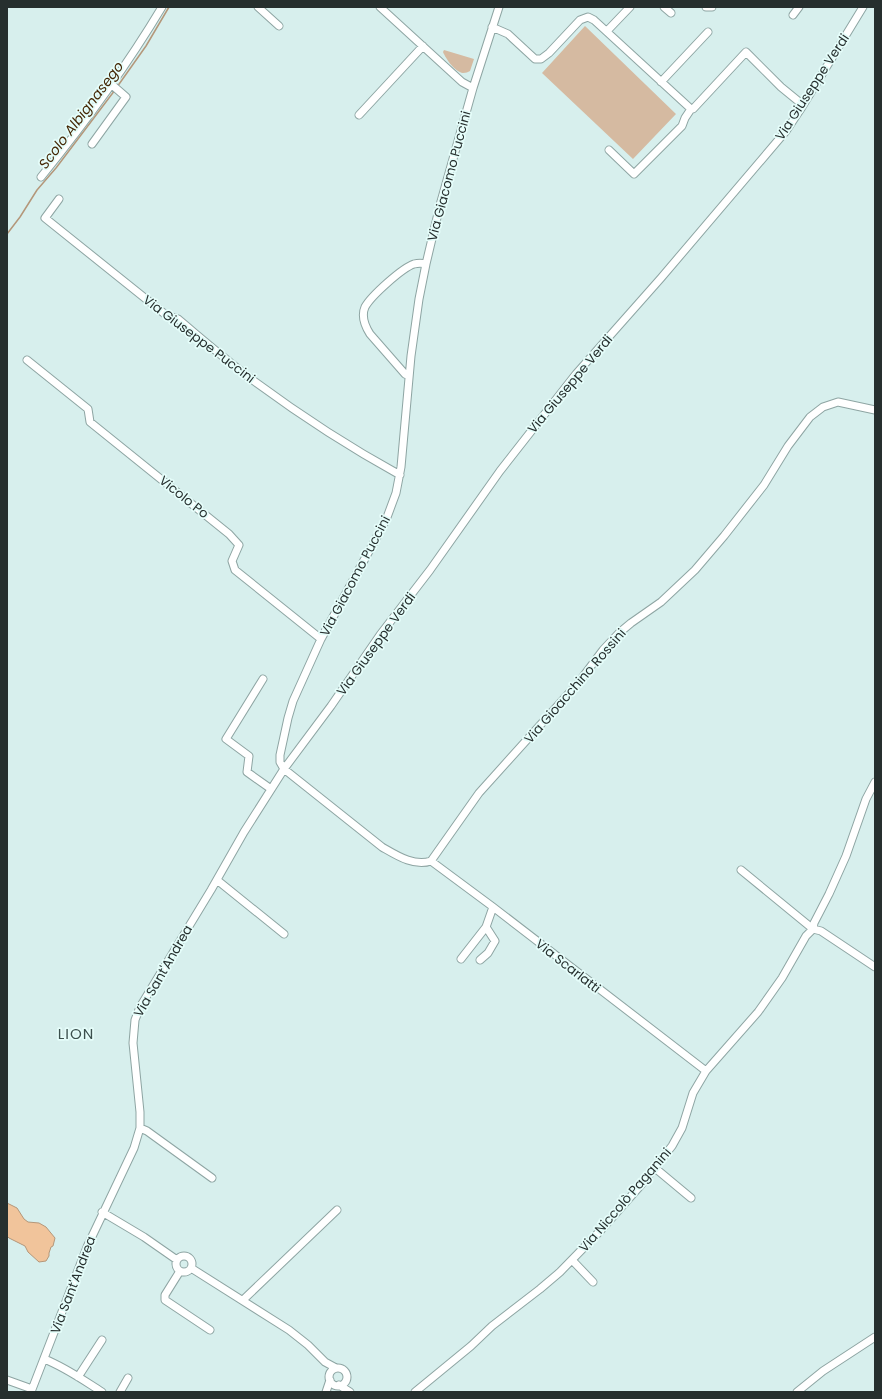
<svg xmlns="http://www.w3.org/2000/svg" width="882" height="1399" viewBox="0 0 882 1399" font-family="Poppins,sans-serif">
<rect width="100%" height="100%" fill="#d7efed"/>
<path fill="#d5baa1" d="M585,26L676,114L633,159L542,73Z
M444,50L474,59L470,71C468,72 466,73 463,73C455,72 446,59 443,52Z"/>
<path fill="#f1c49b" stroke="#b4977a" d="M7,1203L17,1208L24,1219L28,1222L39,1223L46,1227L55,1238L53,1246L51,1247L49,1253V1256L46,1261L39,1262L28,1252L25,1246L9,1238L7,1236Z"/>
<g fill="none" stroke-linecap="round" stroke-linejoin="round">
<path stroke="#b4977a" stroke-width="1.5" d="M117,87L146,46L169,7
M7,234L20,217L37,190L56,168L115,90"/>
<g stroke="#8ea5a3" stroke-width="9">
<path id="minor" d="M258,7L279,26
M380,7L462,82L473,88
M499,7L473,88L440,205L426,264L419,299L411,356L401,467L396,493L386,520L321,639L293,701L288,718L280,755V762L284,769L382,847C396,855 414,867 431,861L479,793L579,682L603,650L619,633L631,623L661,602L695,570L724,536L764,485L788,446L810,417L823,407L838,402L875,410
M664,7L671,13
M706,7H712
M793,15L799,7
M492,27L508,34L535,59H541L549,53L580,20L588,17L594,20L691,109H693L746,52L781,87L803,105
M607,31L630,7
M661,82L708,32
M359,115L423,46
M92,144L126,97L111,84
M609,150L634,174L682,126L685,118L691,109
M41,177C85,123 126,67 162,7
M59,199L45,218L166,315L178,319C203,340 227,361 254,381C300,415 349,447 400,475
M27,360L88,409L90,422L229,534L239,545L232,561L235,570L321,639
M409,376L405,374L370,334C365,326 361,316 365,307C371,296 402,268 414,264C418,263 422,263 426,264
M263,679L226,739L249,756L247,772L271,789
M431,861L493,907L706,1071
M741,870L813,929L821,931L875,967
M217,880L284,934
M461,959L486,927L493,907
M480,960L488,953L495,941L486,927
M140,1128L147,1131L212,1178
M655,1168L691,1198
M102,1212L144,1237L177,1260
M176 1264a8 8 0 1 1 16 0a8 8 0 1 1-16 0Z
M572,1260L593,1282
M191,1268L289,1330L308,1345L325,1362L336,1368
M180,1271L165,1295V1300L210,1330
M243,1300L337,1210
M44,1359C65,1367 83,1380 102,1392
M329 1377a9 9 0 1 1 18 0a9 9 0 1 1-18 0Z
M78,1377L102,1340
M7,1380L32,1389
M339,1385L350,1392
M31,1392L87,1247L134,1148L140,1128V1112L133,1043L135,1020L140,1007L211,890L244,832L284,769L331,706L380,635L430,570L500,471L576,374L661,278L786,131L802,107L863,7
M120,1392L128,1378
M326,1392L330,1380
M415,1392L471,1346L492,1326L540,1289L560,1272L601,1230L641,1185L672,1146L682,1128L693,1093L706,1071L758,1012L782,978L806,936L813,929L814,923L829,894L846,856L866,799L875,782
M797,1392L823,1371L875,1337"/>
</g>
<use href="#minor" stroke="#fff" stroke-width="7"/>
</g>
<g text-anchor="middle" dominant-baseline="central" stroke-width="3.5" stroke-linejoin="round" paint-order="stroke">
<g font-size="13" fill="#262f2e" stroke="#e5fdfa">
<text transform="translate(812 87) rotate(-57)">Via Giuseppe Verdi</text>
<text transform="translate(449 176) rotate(-75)">Via Giacomo Puccini</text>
<text transform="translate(199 339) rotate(37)">Via Giuseppe Puccini</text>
<text transform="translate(570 384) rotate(-50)">Via Giuseppe Verdi</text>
<text transform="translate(184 497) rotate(39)">Vicolo Po</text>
<text transform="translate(355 576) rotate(-62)">Via Giacomo Puccini</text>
<text transform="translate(376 644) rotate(-54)">Via Giuseppe Verdi</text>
<text transform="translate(575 686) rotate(-49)">Via Gioacchino Rossini</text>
<text transform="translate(568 966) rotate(38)">Via Scarlatti</text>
<text transform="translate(163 971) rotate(-60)">Via Sant'Andrea</text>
<text transform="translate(625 1200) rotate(-49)">Via Niccolò Paganini</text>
<text transform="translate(73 1285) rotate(-69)">Via Sant'Andrea</text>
</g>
<g font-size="14" font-style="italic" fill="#442705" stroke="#e5fdfa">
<text transform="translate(81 115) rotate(-53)">Scolo Albignasego</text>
</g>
<g font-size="15" letter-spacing="1" fill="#3b4f4d" stroke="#e5fdfa">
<text x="76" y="1033">LION</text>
</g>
</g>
<rect width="882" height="1399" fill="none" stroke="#262f2e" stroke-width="16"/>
</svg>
